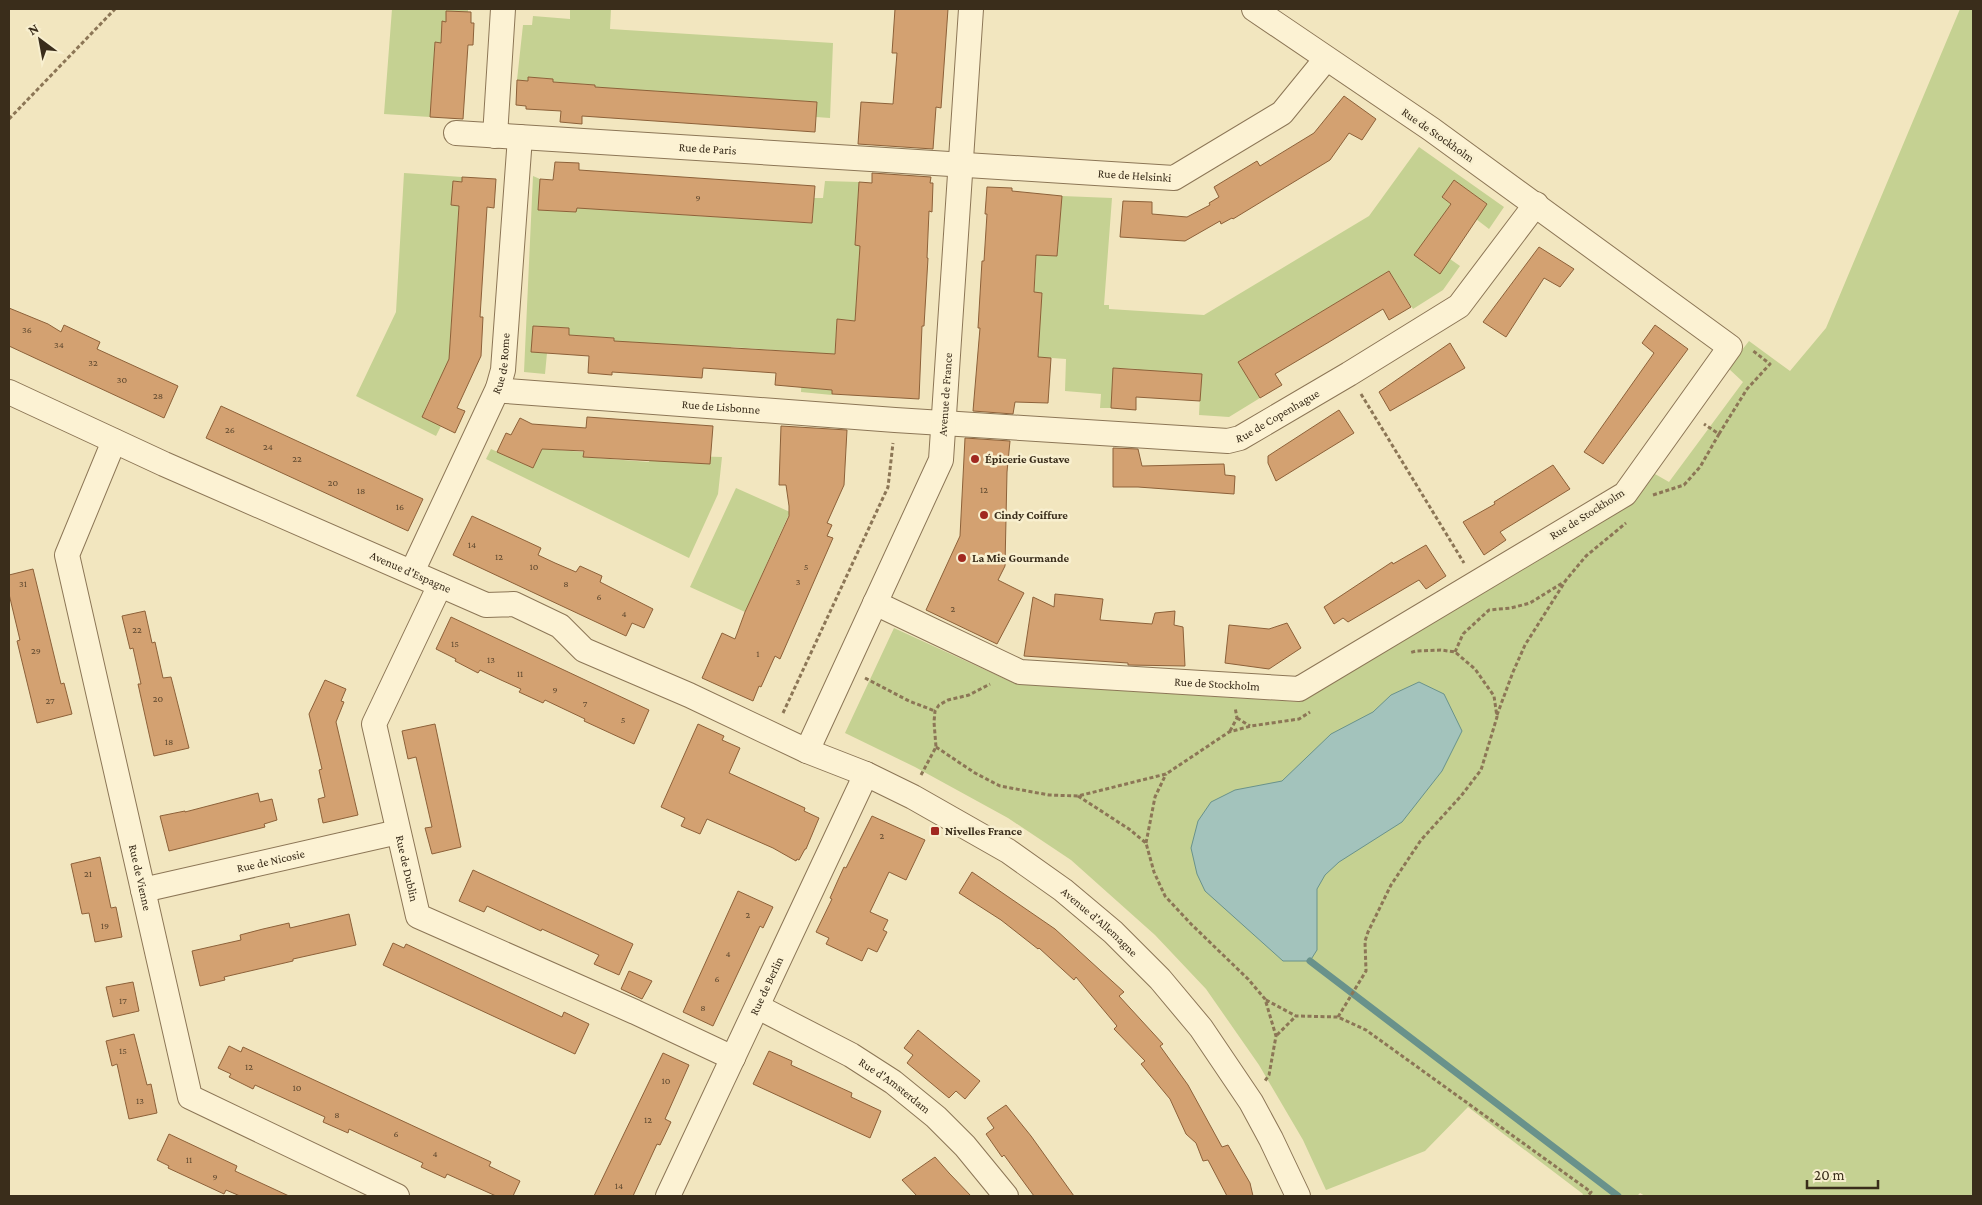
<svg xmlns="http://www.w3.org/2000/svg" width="1982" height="1205" viewBox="0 0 1982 1205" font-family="'Crimson Pro',serif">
<rect width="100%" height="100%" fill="#f2e6bf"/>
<path fill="#c5d192" d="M392,9H468V12L447,11L446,22H442L441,43H435L430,117L384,114Z
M570,9H611L610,29L833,43L830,118L816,117L817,102L698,94H667V92L595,89V85L553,82L552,79L528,77V81L517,80L523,25H532L533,16L570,19Z
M1960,9H1973V1196H1645L1640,1193L1637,1196H1582L1583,1194L1468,1107L1425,1151L1326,1190L1303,1140L1259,1065L1206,989L1155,935L1071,860L1008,818L915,767L845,733L894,628L1016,684L1301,702L1635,500L1655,474L1669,482L1743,382L1728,368L1749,341L1790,371L1826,328Z
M1419,147L1504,207L1489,229L1476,219L1487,204L1454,180L1442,197L1456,208L1450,259L1460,266L1443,290L1413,309L1389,271L1238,362L1260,398L1229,417L1199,415L1201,374L1164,371L1138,377V369L1114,368L1111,408H1100L1101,394L1065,391L1066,359L1024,356L1042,293L1034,292L1036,265L1027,254L1057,256L1062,196L1112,198L1104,305H1109V309L1204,315L1369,216Z
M404,173L462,177V182L453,181L452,205L459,206L450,345L454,349L435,397L431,396L422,417L441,426L436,436L356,396L396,312Z
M533,176L540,179L538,210L576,212L577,202L603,210L812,223L814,198H823L825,181L859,182L855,245L862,246L856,310H865L849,331V320L837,319L832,395L801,392L803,352L731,347V349L612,361L614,338L569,335V328L534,326L531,351L547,353L545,374L524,372Z
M545,443L548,449L583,452L584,457L649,462L650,455L722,457L718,494L689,558L486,459L491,449L533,468Z
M736,488L790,512L745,612L690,587Z"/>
<path fill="#a3c3bc" stroke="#69928b" d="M1419,682L1444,694L1462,731L1442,771L1402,822L1339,862L1325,875L1317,889V950L1310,961H1283L1205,891L1197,874L1191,848L1198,821L1211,802L1235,790L1282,781L1331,734L1373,712L1391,695Z"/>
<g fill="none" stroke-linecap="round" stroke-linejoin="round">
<path stroke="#69928b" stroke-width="7" d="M1310,961L1618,1196"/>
</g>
<path fill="#d3a171" stroke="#8d6139" d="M895,9H948L941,108L936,107L933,149L858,144L861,102L893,104L897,53H892Z
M446,11L471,12V23H474L473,45H468L463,119L430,117L435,42L441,43L442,21L446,22Z
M528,77L553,79V82L595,85V87L817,102L815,132L582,116V124L560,122L561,111L526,109V106L516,105L517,80L528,81Z
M1344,96L1376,119L1362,140L1349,133L1330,160L1233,219L1232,218L1221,224L1220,221L1185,241L1120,237L1123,201L1152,202V214L1187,217L1210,205L1209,203L1219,197L1214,187L1257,161L1260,166L1314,133Z
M555,162L579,163V170L815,186L812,223L577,208L576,212L538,210L540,179L553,180Z
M872,173L931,177L930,183H933L932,212L929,211L927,258H928L924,326H922L919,399L832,394V390L775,385L776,373L703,368L702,378L612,372V375L588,373L589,356L531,352L533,326L569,328V335L614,338V341L835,354L837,319L855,321L860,246L855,245L859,182L872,183Z
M462,177L496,179L494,208L487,207L480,317H483L481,356L457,408L465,411L455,433L422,417L449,359L459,206L451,205L453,181L462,182Z
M1454,180L1487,204L1440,274L1414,255L1451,204L1442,197Z
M987,187L1012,188V191L1062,196L1057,256L1036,255L1034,292L1042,293L1038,357L1051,358L1048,403L1015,402L1013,414L973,411L980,328H978L982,261H984L987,214H985Z
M1539,247L1574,269L1560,287L1544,278L1506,337L1483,322Z
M1389,271L1411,307L1389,320L1383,309L1329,342L1275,374L1282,385L1260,398L1238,362Z
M9,308L48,324L61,332L64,325L100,342L97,349L178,386L164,418L9,346Z
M1655,325L1688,349L1603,464L1584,452L1654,353L1642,343Z
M1450,343L1465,368L1390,411L1379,392Z
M1113,368L1202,374L1200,401L1136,397V410L1111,408Z
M221,406L423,499L408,531L206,438Z
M1339,410L1354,433L1276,481L1268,463V456Z
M587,417L713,426L710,464L583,457L584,451L542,449L533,468L497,452L506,433L511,435L520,418L532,424L586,428Z
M781,426L847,430L844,485L827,523L832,525L827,536L833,538L780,659L775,656L761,687L759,686L753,701L702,678L722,633L735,639L745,612L789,516V506L786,485H779Z
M965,438L1010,441L1007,472L1005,566L998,580L1024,593L997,644L926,610L960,536Z
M1113,448L1138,449L1142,466L1224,464L1225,475L1235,476L1234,494L1138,487H1113Z
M1553,465L1570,489L1500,532L1506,540L1484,555L1463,522L1495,504L1494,502Z
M472,516L541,548L538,555L555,563L576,572L580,566L602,576L600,582L653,609L644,628L632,623L626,636L453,555Z
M1426,545L1446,576L1426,589L1419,580L1348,622L1343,618L1334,624L1324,607L1392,562L1393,564Z
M33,569L61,684L64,683L72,714L37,723L17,641L20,640L9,594V575Z
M1055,594L1103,599L1100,620L1152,624L1155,613L1175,611L1174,625L1183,627L1185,666L1128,665V663L1024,656L1033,597L1054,607Z
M145,611L152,643L155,642L163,678L171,677L189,748L154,756L138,684H141L133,648L130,649L122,616Z
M451,617L649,710L634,744L584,721L585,719L566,710L545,700L543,703L519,692L521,689L501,680L480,670L478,673L455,661L456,659L436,649Z
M1287,623L1301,648L1269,669L1225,663L1229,625L1269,629Z
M325,680L346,689L341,701L344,702L336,722L358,815L323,823L318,799L325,797L319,770L322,769L309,714Z
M435,724L461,847L432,854L425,828L432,827L416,757L408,759L402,731Z
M698,724L724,736L722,740L740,748L729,773L805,808L804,811L819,818L806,849H805L799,860L797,859L796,861L773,848L707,819L700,834L681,826L685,818L661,807Z
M258,793L260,802L272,799L277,820L264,824L265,827L169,851L160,816L185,811V812Z
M872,816L925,840L906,880L889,872L870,912L888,920L883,930L887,932L877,952L868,948L862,961L826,944L829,938L816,932L832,899L830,898L838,880L844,867L846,868Z
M100,857L111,908L116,907L122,937L95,942L89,913L82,914L71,864Z
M473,870L633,944L619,975L594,964L599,955L542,929L541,931L487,906L484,912L459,901Z
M972,872L1055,929L1124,992L1119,996L1163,1044L1160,1046L1188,1085L1222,1147L1228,1145L1250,1183L1253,1196H1227L1208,1160L1203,1161L1196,1143L1186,1134L1170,1099L1141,1064L1145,1061L1114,1029L1117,1026L1076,977L1074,980L1039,948L1038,949L1001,920L959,893Z
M738,891L773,907L763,928L760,926L713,1026L683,1012Z
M349,914L356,945L293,959V961L224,977L225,980L200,986L192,951L241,940L240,935L263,929L289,923L290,928Z
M393,943L404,948L406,944L562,1017L564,1012L589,1024L575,1054L383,965Z
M629,971L652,981L642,999L621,989Z
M133,982L139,1011L113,1017L106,987Z
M918,1030L980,1081L965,1099L956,1091L949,1098L907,1063L913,1055L904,1048Z
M134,1034L147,1085L151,1084L157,1113L129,1119L117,1064L112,1066L106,1041Z
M229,1046L241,1052L243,1047L491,1162L489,1166L520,1181L513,1196H496L447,1174L445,1178L421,1167L423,1163L349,1129L348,1133L323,1122L325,1117L255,1085L253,1089L229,1077L231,1074L218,1068Z
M769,1051L792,1061L791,1065L852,1093L851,1097L881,1111L870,1138L753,1084Z
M663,1053L689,1065L665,1119L671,1122L660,1145L657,1144L633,1196H594Z
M1006,1105L1031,1136L1074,1196H1034L1004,1155L1002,1157L986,1134L994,1128L987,1118Z
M169,1134L237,1166L235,1171L289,1196H240L226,1190L224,1194L168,1168L169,1166L157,1160Z
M935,1157L949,1173L971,1196H917L902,1180Z"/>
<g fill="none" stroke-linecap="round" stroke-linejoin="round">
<g stroke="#8c7656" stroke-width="26">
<g id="street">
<path id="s1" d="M456,133L1174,178L1282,113L1326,59"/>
<path d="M495,136L503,9"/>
<path id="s2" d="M498,388L506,391L895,420L1228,441L1240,438L1349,374L1459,306L1536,204"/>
<path id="s3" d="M9,392L164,464L486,605L514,604L560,626L584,650L689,695L807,751L866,774L913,797L1008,851L1063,890L1113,932L1160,979L1201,1028L1251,1102L1271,1139L1298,1196"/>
<path id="s4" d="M114,441L67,555L190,1097L397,1196"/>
<path id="s5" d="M412,572L498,388L503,370L520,137"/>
<path id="s6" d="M440,585L374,724L418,916L635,1012L733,1058"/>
<path id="s7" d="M875,603L1020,672L1299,689L1625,494L1730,347L1431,129L1254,9"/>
<path id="s8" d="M807,751L941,460L971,9"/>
<path id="s9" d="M143,890L398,832"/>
<path id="s10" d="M758,1007L851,1055L893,1082L936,1117L965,1146L1006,1196"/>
<path id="s11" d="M668,1196L866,774"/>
</g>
</g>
<path stroke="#8c7656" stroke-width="3" stroke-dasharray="4 2.5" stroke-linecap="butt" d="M9,119L115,9
M1361,394L1464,563
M1719,434L1747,389L1770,364L1752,350
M1653,495L1684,485L1700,467L1719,434L1704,424
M1455,652L1463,634L1489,610L1511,608L1530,603L1564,582
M865,678L909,701L935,711
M783,713L888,487L893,443
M1497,715L1513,672L1525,645L1566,580L1586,556L1626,523
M1237,718L1250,726
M1230,731L1237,718L1235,707
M936,747L975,773L1000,786L1049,795L1078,796L1166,774L1229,732L1251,726L1299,719L1310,712
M921,775L936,747L934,722L935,711L939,705L948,700L969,695L990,684
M1078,796L1129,829L1146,843L1154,872L1165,896L1191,924L1248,979L1265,999L1276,1036L1269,1075L1265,1081
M1146,843L1155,797L1166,774
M1266,1000L1296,1016L1338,1017L1366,1030L1591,1192L1588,1196
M1338,1017L1366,971L1365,941L1368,932L1391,885L1421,840L1461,796L1481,770L1497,717L1494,696L1475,669L1455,652L1441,650L1416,651L1409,653
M1277,1035L1296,1016"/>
<use href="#street" stroke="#fcf2d3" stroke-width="24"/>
</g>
<g fill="#a12820" stroke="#f8efcf" stroke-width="2">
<circle cx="975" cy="459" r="5"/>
<circle cx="984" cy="515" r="5"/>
<circle cx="962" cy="558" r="5"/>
<rect x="930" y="826" width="10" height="10" rx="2.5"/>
</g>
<g text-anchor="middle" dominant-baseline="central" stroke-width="5" stroke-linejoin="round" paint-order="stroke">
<g font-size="10" fill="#604a30">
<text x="698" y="197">9</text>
<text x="27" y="329">36</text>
<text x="59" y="344">34</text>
<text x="93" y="362">32</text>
<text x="122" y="379">30</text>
<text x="158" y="395">28</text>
<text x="230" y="429">26</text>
<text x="268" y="446">24</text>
<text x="297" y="458">22</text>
<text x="333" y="482">20</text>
<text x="984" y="489">12</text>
<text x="361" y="490">18</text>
<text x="400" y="506">16</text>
<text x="472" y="544">14</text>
<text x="499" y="556">12</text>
<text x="534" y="566">10</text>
<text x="806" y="566">5</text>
<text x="798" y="581">3</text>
<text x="23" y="583">31</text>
<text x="566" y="583">8</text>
<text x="599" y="596">6</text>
<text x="953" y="608">2</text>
<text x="624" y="613">4</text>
<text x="137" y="629">22</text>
<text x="455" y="643">15</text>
<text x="36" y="650">29</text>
<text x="758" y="653">1</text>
<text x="491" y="659">13</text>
<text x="520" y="673">11</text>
<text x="555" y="689">9</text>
<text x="158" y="698">20</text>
<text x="50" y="700">27</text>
<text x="585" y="703">7</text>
<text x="623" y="719">5</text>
<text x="169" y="741">18</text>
<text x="882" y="835">2</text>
<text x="88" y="873">21</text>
<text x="748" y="914">2</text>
<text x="105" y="925">19</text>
<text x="728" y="953">4</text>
<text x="717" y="978">6</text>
<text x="123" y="1000">17</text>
<text x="703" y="1007">8</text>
<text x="123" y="1050">15</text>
<text x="249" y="1066">12</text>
<text x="666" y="1080">10</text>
<text x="297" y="1087">10</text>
<text x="140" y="1100">13</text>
<text x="337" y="1114">8</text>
<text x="648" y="1119">12</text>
<text x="396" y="1133">6</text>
<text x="435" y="1153">4</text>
<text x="189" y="1159">11</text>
<text x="215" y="1176">9</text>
<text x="619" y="1185">14</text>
</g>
<g font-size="12" fill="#3a2d1b" stroke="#f8efcf">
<text transform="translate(1438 135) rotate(35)">Rue de Stockholm</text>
<text stroke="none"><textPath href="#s1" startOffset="252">Rue de Paris</textPath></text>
<text stroke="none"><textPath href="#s1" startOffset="680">Rue de Helsinki</textPath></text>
<text stroke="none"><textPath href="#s5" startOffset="228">Rue de Rome</textPath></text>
<text stroke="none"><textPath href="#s8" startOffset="386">Avenue de France</textPath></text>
<text stroke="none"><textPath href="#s2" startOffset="224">Rue de Lisbonne</textPath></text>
<text stroke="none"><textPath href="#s2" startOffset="788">Rue de Copenhague</textPath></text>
<text transform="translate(1587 514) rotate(-32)">Rue de Stockholm</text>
<text stroke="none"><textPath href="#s3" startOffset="440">Avenue d'Espagne</textPath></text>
<text stroke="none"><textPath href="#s7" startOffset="358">Rue de Stockholm</textPath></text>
<text stroke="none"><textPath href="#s9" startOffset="131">Rue de Nicosie</textPath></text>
<text stroke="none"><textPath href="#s6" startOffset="302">Rue de Dublin</textPath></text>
<text stroke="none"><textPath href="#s4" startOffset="454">Rue de Vienne</textPath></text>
<text stroke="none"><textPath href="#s3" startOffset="1221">Avenue d'Allemagne</textPath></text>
<text stroke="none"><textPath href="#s11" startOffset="232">Rue de Berlin</textPath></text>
<text stroke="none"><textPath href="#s10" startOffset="158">Rue d'Amsterdam</textPath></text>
</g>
<g font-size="12" font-weight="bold" fill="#3a2d1b" stroke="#f8efcf" text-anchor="start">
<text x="985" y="459">Épicerie Gustave</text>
<text x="994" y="515">Cindy Coiffure</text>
<text x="972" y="558">La Mie Gourmande</text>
<text x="945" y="831">Nivelles France</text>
</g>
</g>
<rect width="1982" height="1205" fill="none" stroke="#3a2d1b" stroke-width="20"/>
<g transform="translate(40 40) rotate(328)" stroke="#f8efcf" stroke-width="4" paint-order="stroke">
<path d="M0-4L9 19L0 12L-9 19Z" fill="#3a2d1b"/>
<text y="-8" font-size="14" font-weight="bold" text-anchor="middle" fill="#3a2d1b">N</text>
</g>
<path d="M1807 1180v8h71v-8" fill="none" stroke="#3a2d1b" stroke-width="2.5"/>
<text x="1814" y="1180" font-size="15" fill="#3a2d1b" stroke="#f8efcf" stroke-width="4" paint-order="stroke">20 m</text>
</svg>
